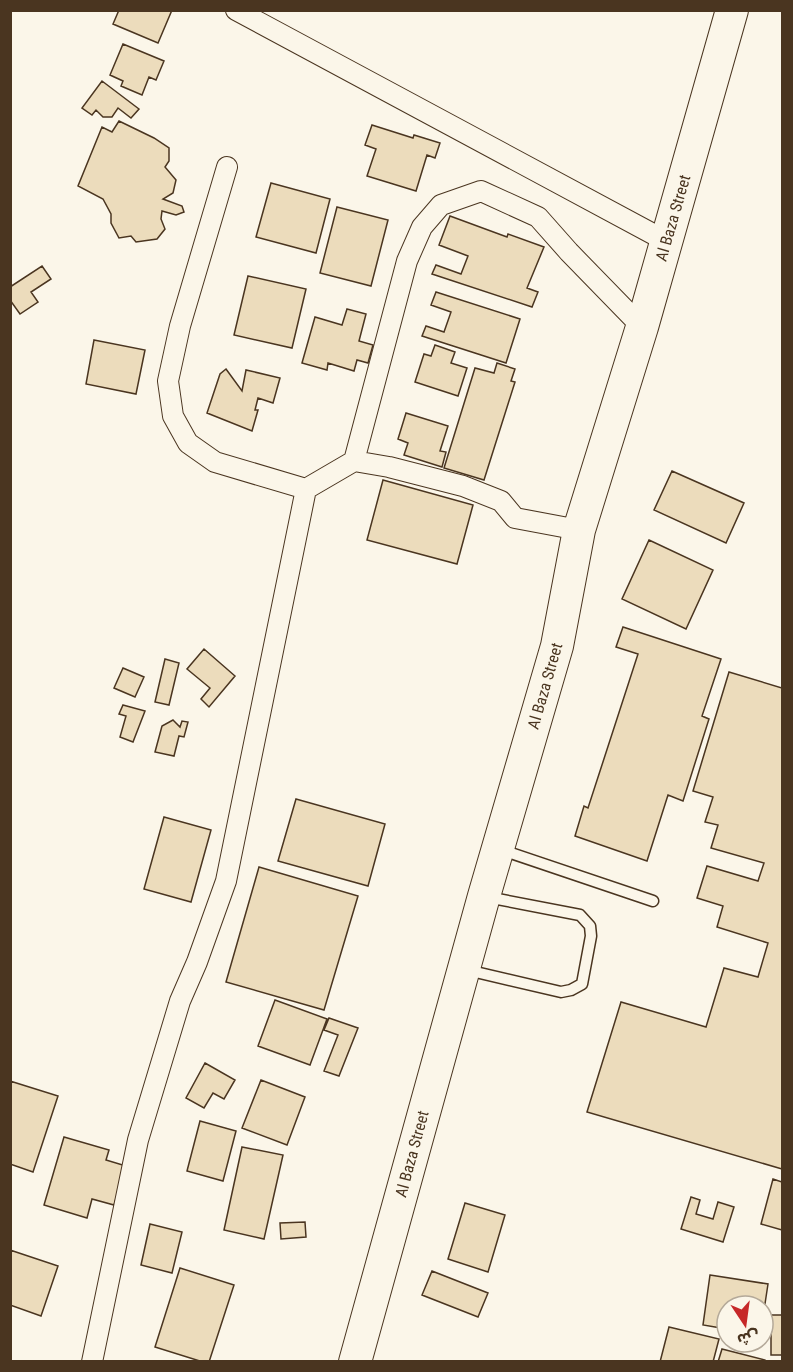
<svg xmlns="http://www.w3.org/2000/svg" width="793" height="1372" viewBox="0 0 793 1372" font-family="'Roboto Condensed','Noto Sans Arabic',sans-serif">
<rect width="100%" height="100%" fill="#fbf6e9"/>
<path fill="#ecdcbc" stroke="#4a3520" stroke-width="1.5" d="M119,10H172L158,43L113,24Z
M123,44L164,61L156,80L149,77L142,95L121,86L123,81L110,75Z
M102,81L139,109L131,118L118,108L112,117H103L96,110L92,115L82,108Z
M119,121L154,138L169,148V161L165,167L176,180L173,193L163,199L182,206L184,212L176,215L162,211L161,219L165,229L157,239L136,242L131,236L119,238L111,223V214L103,199L78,186L102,127L112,132Z
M372,125L413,138L414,135L440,143L435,158L427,155L416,191L367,176L376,149L365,145Z
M271,183L330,199L316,253L256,237Z
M337,207L388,220L371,286L320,273Z
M450,216L507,237L508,234L544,247L527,288L538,292L532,307L432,274L436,265L461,274L468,256L439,245Z
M42,266L51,279L31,292L38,302L20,314L10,300V287Z
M248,276L306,289L292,348L234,335Z
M436,292L520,319L506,363L422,336L426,326L444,332L451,312L431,305Z
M347,309L366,314L359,341L373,345L368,363L357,360L354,371L328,363L327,370L302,363L315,317L342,325Z
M94,340L145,350L136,394L86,384Z
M435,345L455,352L451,363L467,368L458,396L415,382L424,354L431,356Z
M497,363L515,369L511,381L515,382L484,480L444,468L475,368L494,373Z
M226,369L242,391L246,370L280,378L273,403L258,398L255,410H258L252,431L207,413L220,374Z
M406,413L448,426L440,451L446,452L442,467L404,455L408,443L398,439Z
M672,471L744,503L726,543L654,510Z
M383,480L473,505L457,564L367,540Z
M649,540L713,570L686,629L622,599Z
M623,627L721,659L702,716L709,719L683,801L668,795L647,861L575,836L584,806L588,808L638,654L616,647Z
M204,649L235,676L209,707L201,699L210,688L187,669Z
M165,659L179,663L169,705L155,702Z
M123,668L144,677L135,697L114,688Z
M729,672L782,688V1169L587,1112L621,1002L706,1027L724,968L758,977L768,943L717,927L723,906L697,898L707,866L758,881L764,863L711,848L718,825L705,822L713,797L693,791Z
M123,705L145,711L133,742L120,737L126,716L119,714Z
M173,720L180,727L182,721L188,722L184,737L179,736L174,756L155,752L162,726Z
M296,799L385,824L368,886L278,861Z
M164,817L211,830L191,902L144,889Z
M259,867L358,896L324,1010L226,982Z
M275,1000L327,1019L310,1065L258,1046Z
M329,1018L358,1028L339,1076L324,1071L338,1035L324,1030Z
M205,1063L235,1080L224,1099L213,1093L204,1108L186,1098Z
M261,1080L305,1097L287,1145L242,1128Z
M10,1081L58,1096L33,1172L10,1164Z
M200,1121L236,1131L223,1181L187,1171Z
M64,1137L109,1150L106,1160L126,1166L114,1205L92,1199L87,1218L44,1205Z
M242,1147L283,1155L264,1239L224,1230Z
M773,1179L782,1182V1230L761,1224Z
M691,1197L700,1200L696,1214L713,1219L718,1202L734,1207L723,1242L681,1229Z
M465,1203L505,1215L488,1272L448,1259Z
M305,1222L306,1237L281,1239L280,1223Z
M150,1224L182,1232L172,1273L141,1265Z
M10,1250L58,1266L41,1316L10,1305Z
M180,1268L234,1285L209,1362H203L155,1347Z
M432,1271L488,1293L478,1317L422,1295Z
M710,1275L768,1284L763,1317V1306H727V1329L703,1325Z
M771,1315H782V1355H771Z
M669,1327L719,1339L713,1362H660Z
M722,1349L765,1360V1362H718Z"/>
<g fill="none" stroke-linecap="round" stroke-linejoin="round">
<g stroke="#4a3520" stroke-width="13">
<path id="lane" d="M502,850L653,901
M467,970L561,992L571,990L582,984L591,936L590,926L580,915L487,897"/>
</g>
<g stroke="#4a3520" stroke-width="22">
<path id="street" d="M236,10L666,241
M227,167L180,326L168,381L173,416L188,443L215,462L306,489L354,461L389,467L463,486L501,501L515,518L579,530
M354,461L407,261L422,227L441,205L481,191L538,217L569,252L642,327
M92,1362L138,1140L180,1001L197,962L226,881L306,489"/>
</g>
<g stroke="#4a3520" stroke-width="34">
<path id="primary" d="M355,1362L484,896L557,646L579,530L642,327L732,10"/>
</g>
<use href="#lane" stroke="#fbf6e9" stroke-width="10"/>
<use href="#street" stroke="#fbf6e9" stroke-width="20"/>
<use href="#primary" stroke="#fbf6e9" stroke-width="32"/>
</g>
<g text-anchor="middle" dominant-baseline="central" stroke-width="4.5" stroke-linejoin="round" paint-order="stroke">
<g font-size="16" fill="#4a3520" stroke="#fbf6e9">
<text transform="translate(673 218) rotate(-74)">Al Baza Street</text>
<text transform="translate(545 686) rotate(-74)">Al Baza Street</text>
<text transform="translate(412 1154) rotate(-75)">Al Baza Street</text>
</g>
</g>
<rect width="793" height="1372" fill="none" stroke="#4a3520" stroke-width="24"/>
<g transform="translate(745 1324) rotate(167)"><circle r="28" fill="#fbf6e9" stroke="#b4a999" stroke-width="1.5"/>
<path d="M0-4.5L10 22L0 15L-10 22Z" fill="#c62828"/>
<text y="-9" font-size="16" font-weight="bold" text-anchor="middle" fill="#4a3520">ش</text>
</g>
</svg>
